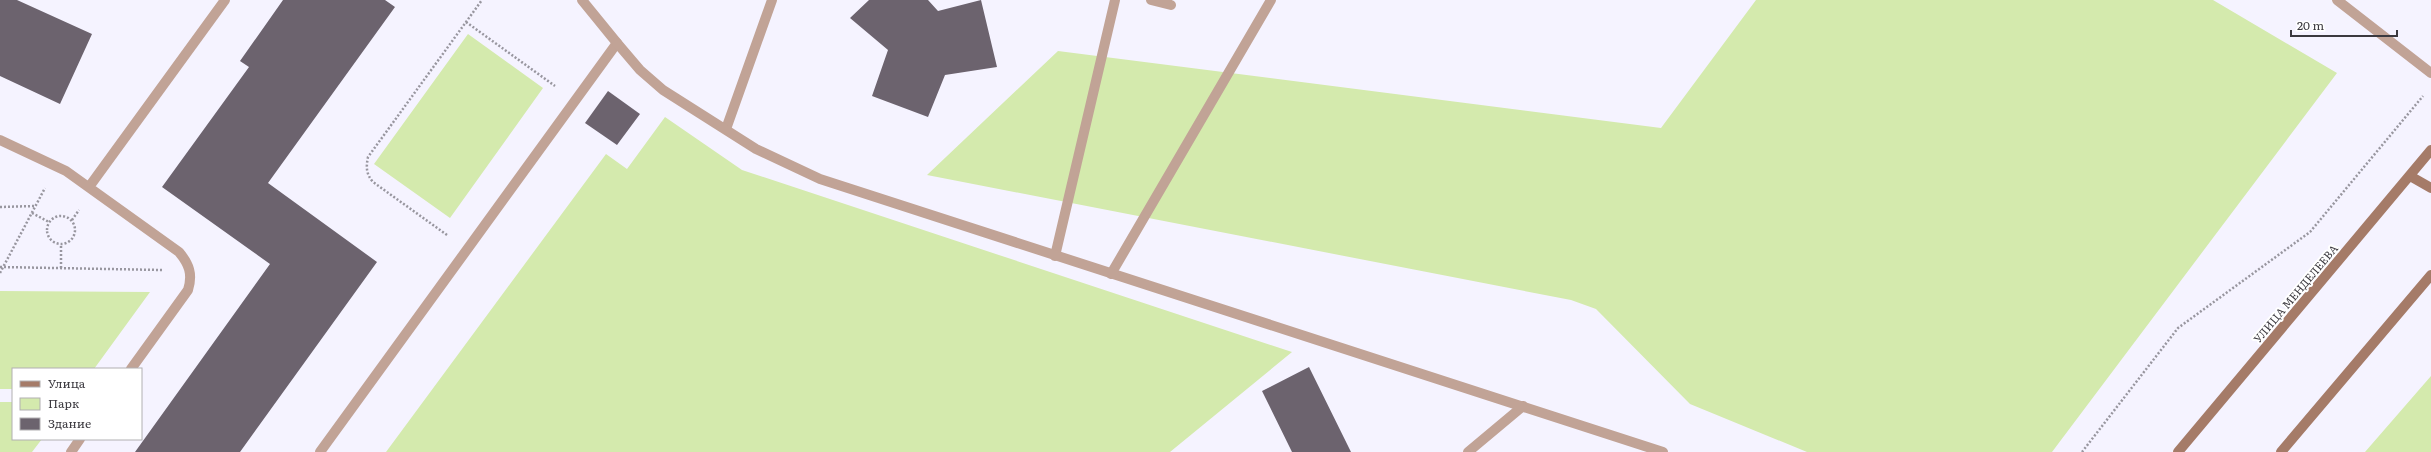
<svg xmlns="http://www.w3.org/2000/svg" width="2431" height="452" viewBox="0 0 2431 452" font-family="Literata,serif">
<rect width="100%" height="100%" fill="#f5f3ff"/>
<path fill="#d4eaad" d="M1756,0H2213L2337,73L2052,452H1807L1690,404L1596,309L1571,300L927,175L1058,51L1661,128Z
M468,34L543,88L450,218L374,164Z
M665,117L742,170L1292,352L1170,452H386L606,154L627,169Z
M0,291L150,292L94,369H13V389H0Z
M2431,376V452H2365Z
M0,402H13V439H42L32,452H0Z"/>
<path fill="#6c636e" d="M0,0H17L92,34L60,104L0,76Z
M283,0H385L395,7L268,183L377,262L240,452H135L270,264L162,187L249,67L240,61Z
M869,0H928L938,11L981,0L997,67L945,75L928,117L872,96L888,50L850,18Z
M608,91L640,114L617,145L585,123Z
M1309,367L1351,452H1292L1262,391Z"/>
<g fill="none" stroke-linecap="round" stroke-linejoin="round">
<path stroke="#98969f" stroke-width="2.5" stroke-dasharray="2 2" stroke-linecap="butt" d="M466,22L555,86
M0,207L35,206
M32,213L49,222
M47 230a14 14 0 1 1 28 0a14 14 0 1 1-28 0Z
M72,220L79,210
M447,235L373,182C366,174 366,167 368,157L482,0
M0,267L162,270
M61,268V244
M0,273L45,188
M2082,452L2178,328L2310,232L2423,96"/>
<path stroke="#c1a396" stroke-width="10" d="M1151,0L1171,5
M2337,0L2431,73
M726,129L772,0
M0,140L66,171L179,252C189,264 193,274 188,290L131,369
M89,187L225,0
M1055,256L1115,0
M1111,274L1271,0
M71,452L80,439
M320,452L617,43L582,0
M1468,452L1523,406"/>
<path stroke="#c1a396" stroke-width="10" d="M617,43L640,70L663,90L756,149L820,179L1663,452"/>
<path stroke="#a57b68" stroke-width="10" d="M2410,176L2431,188
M2178,452L2431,150
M2281,452L2431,275"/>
</g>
<g text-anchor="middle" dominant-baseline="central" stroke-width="4" stroke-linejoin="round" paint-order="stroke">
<g font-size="11" fill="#3b393f" stroke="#fff">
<text transform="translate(2295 293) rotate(-50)">УЛИЦА МЕНДЕЛЕЕВА</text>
</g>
</g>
<rect x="12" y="368" width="130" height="72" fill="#ffffff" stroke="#b1b0b2"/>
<rect x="20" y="381" width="20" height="6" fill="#a57b68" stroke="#b1b0b2"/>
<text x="48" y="388" font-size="12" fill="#3b393f">Улица</text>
<rect x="20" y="398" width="20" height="12" fill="#d4eaad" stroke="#b1b0b2"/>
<text x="48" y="408" font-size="12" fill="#3b393f">Парк</text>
<rect x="20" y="418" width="20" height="12" fill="#6c636e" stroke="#b1b0b2"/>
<text x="48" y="428" font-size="12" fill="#3b393f">Здание</text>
<path d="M2291 30v6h106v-6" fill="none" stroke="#3b393f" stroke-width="2"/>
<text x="2297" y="30" font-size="12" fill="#3b393f" stroke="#ffffff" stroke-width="3" paint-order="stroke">20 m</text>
</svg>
